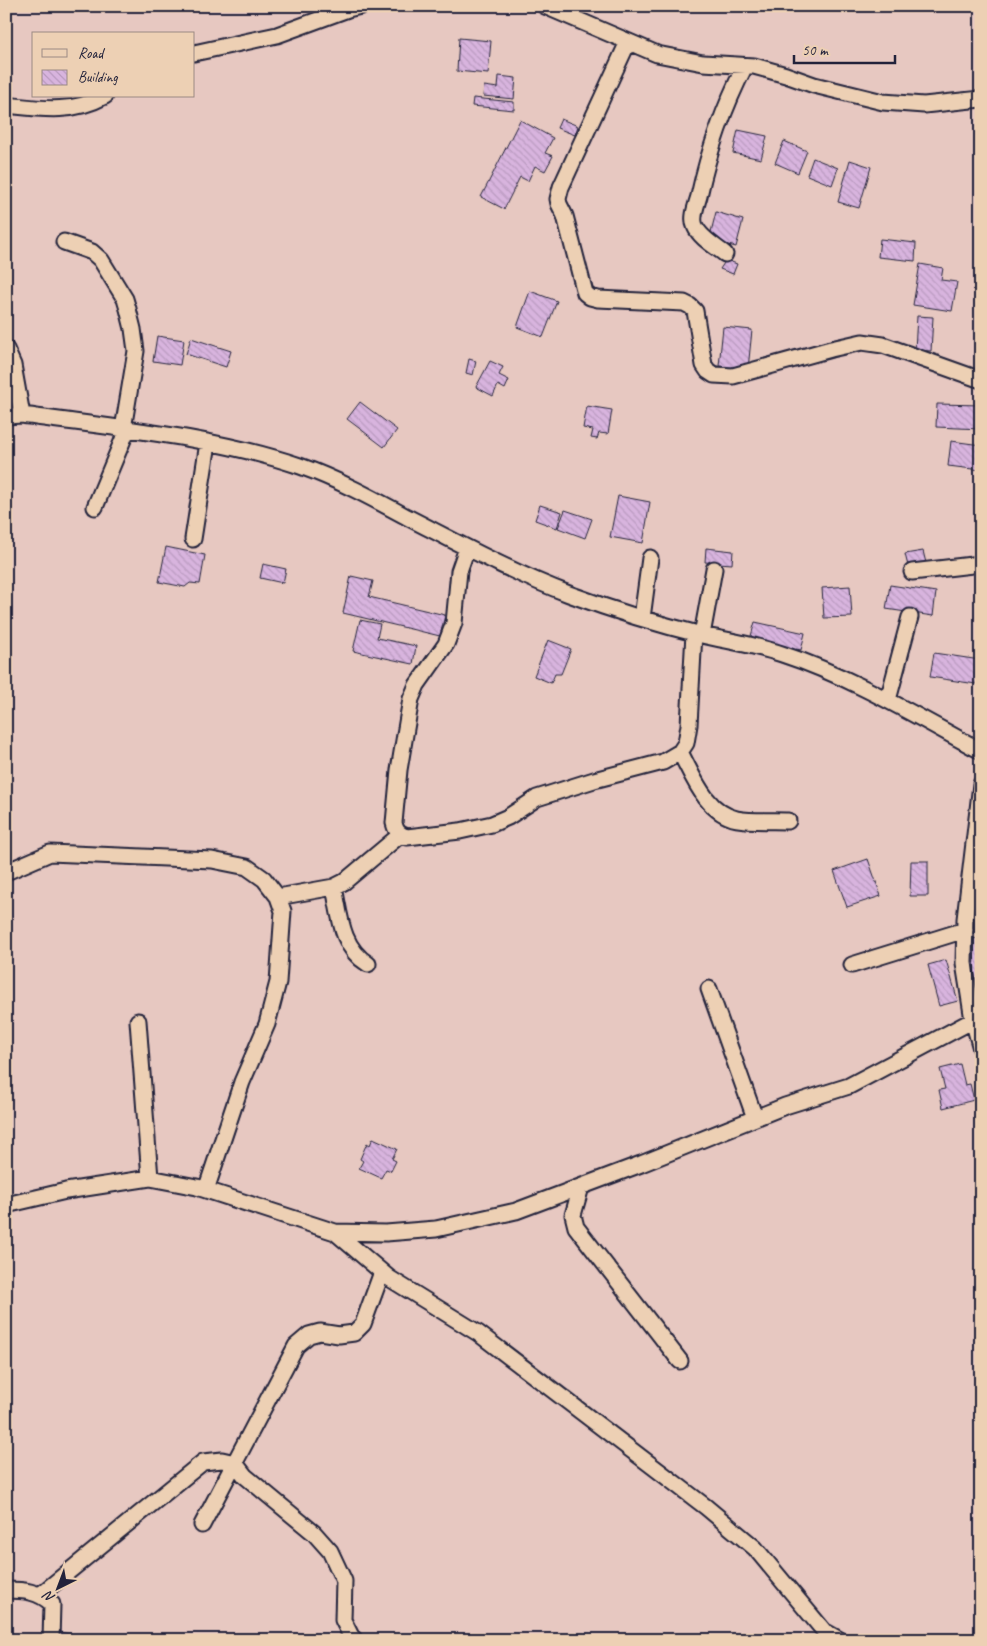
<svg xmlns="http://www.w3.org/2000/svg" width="987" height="1646" viewBox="0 0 987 1646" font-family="Caveat,sans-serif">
<defs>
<pattern id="building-back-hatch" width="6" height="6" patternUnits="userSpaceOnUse" patternTransform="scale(1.25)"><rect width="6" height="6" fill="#d8b4de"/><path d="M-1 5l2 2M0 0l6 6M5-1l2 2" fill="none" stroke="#b99abf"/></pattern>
</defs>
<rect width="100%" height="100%" fill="#e7c8c1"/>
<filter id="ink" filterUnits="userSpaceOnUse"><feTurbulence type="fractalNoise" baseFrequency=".02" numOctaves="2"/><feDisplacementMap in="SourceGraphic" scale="10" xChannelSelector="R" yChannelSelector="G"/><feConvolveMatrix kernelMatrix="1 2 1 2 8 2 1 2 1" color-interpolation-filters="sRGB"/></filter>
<g filter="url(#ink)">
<path fill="url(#building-back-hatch)" stroke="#22223b" d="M459,38L491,41L488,74L457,71Z
M499,76L516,78L514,99L483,96L484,86L498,88Z
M473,98L514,102V110L472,106Z
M561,119L578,126L575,135L557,128Z
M520,120L553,138L545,153L553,156L545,171L535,166L528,181L520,177L504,209L481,197Z
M738,130L767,136L761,159L733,153Z
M784,141L807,151L798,173L775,163Z
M813,158L838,168L832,185L807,175Z
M850,160L871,167L859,208L838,202Z
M716,212L743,220L736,247L709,240Z
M880,239L916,243L915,261L878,257Z
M726,260L737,264L733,274L720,269Z
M920,264L943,268L941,280L957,282L952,311L913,305Z
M530,291L557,301L543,337L517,327Z
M917,316L933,317L931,351L915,350Z
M723,327L752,330L748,369L719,366Z
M157,336L184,340L180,365L153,361Z
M191,338L231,351L226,367L186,354Z
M469,359L476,361L473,375L466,373Z
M490,361L503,367L499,375L509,380L505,389L498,385L493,396L476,387Z
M360,402L397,430L384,447L347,419Z
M937,404L981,405V429L936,427Z
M587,406L612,410L608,434L599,433L597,439L591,438L593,430L583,428Z
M951,441L981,445V470L948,466Z
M618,496L650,502L643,543L610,537Z
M540,505L562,512L557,528L535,520Z
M565,510L592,519L585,538L558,528Z
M166,547L205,555L200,584L190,583L185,587L159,582Z
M706,548L733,551L732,564L705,562Z
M923,551L926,563L908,566L905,554Z
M263,564L286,569L283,583L260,578Z
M351,576L373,581L369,597L445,615L440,636L343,613Z
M890,585L936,592L933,616L886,609Z
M850,586L852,617L824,618L822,588Z
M360,620L380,624L377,638L416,646L413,664L353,651Z
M755,622L805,633L801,650L796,649L795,656L749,643Z
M548,640L571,649L561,674H555L551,683L534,676Z
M934,653L980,660L976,684L930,677Z
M868,859L881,896L847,907L834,871Z
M911,861H928V896H910Z
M981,938V1003H977L970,939Z
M946,960L958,1001L939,1006L928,965Z
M960,1064L965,1085L970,1084L974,1100L943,1108L939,1090L945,1089L940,1069Z
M373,1138L397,1149L392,1159L396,1161L391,1171L386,1169L381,1178L359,1168L363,1161L360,1159L367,1143L370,1145Z
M59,1632L103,1640H58Z"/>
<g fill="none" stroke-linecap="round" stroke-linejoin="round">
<g stroke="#22223b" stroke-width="19">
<path id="minor" d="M545,6L657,54L703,63L754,66L786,75L814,85L883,102L924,105L981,99
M628,42L561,187L558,199L559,204L565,216L585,293L590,297L598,299L684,303L690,306L695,311L704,365L708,371L714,375L733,376L831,349L862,342L883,345L981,380
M194,53L277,35L348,9L361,6
M6,105C42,109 72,114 105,96
M64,242L92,252L101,260L125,299L128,309L133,329L136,351L123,429
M725,254C715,246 700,238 695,226C691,217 697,204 699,196C709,150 724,107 745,66
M6,349L13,365L22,415
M6,416L22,415C115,428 211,436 300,466C337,479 372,498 407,517C460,544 513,573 569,594C612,610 657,624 702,635C728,641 756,645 782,654C850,676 918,717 981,751
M95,507L127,430
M193,539L208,443
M467,548L459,571L454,623L446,644L417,685L411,699L399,770L394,823C396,831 398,834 407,837L460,831L492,824L508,817L537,798L594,780L663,762L680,752L686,743L689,725L694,633
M912,572L981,564
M642,618L650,558
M702,635L714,569
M888,700L910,617
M680,752C693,776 706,813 737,819C753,822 772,820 788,821
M981,784L965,919L964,963L973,1020L981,1049
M6,872L50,853L212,860L247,867L264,879L278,897L283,911L278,982L267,1024L242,1082L206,1190
M334,887C340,916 341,947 368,964
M278,897L334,887L344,882L400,835
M852,965L965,930
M709,989L755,1118
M138,1021L150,1178
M581,1187L573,1215L576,1227L680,1361
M6,1205L66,1191L150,1178L197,1187L335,1232L386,1233L436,1229L516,1211L641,1164L785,1106L849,1086L981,1016
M335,1232L389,1278L478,1333L706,1507L755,1548L824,1631L840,1640
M202,1525L296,1346L309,1335L320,1332L339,1335L354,1333L363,1324L382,1272
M6,1590C23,1590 39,1591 52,1604L51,1640
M40,1595L203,1462L222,1460L235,1463L245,1476L314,1533L330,1551L344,1581L343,1620L351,1636L355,1640"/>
</g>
<use href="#minor" stroke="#edd0b4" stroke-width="15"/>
</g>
</g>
<rect width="987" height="1646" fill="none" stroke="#edd0b4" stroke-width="25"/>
<rect x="12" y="12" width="962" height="1621" fill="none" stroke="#22223b" stroke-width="2" filter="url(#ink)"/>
<rect x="32" y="32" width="162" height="65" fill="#edd0b4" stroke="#9c8a84"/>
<rect x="42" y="49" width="25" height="8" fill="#edd0b4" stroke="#9c8a84"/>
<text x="78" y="58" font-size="15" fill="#22223b">Road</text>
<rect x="42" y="70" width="25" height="15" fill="url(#building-back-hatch)" stroke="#9c8a84"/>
<text x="78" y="82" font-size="15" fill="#22223b">Building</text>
<g transform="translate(58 1588) rotate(222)" stroke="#edd0b4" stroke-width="4" paint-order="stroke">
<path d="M0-4L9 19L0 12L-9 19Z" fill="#22223b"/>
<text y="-8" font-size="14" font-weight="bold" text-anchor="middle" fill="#22223b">N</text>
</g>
<path d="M794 55v8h101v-8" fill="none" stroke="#22223b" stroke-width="2.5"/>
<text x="802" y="55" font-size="15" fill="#22223b" stroke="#edd0b4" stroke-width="4" paint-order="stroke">50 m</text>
</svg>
